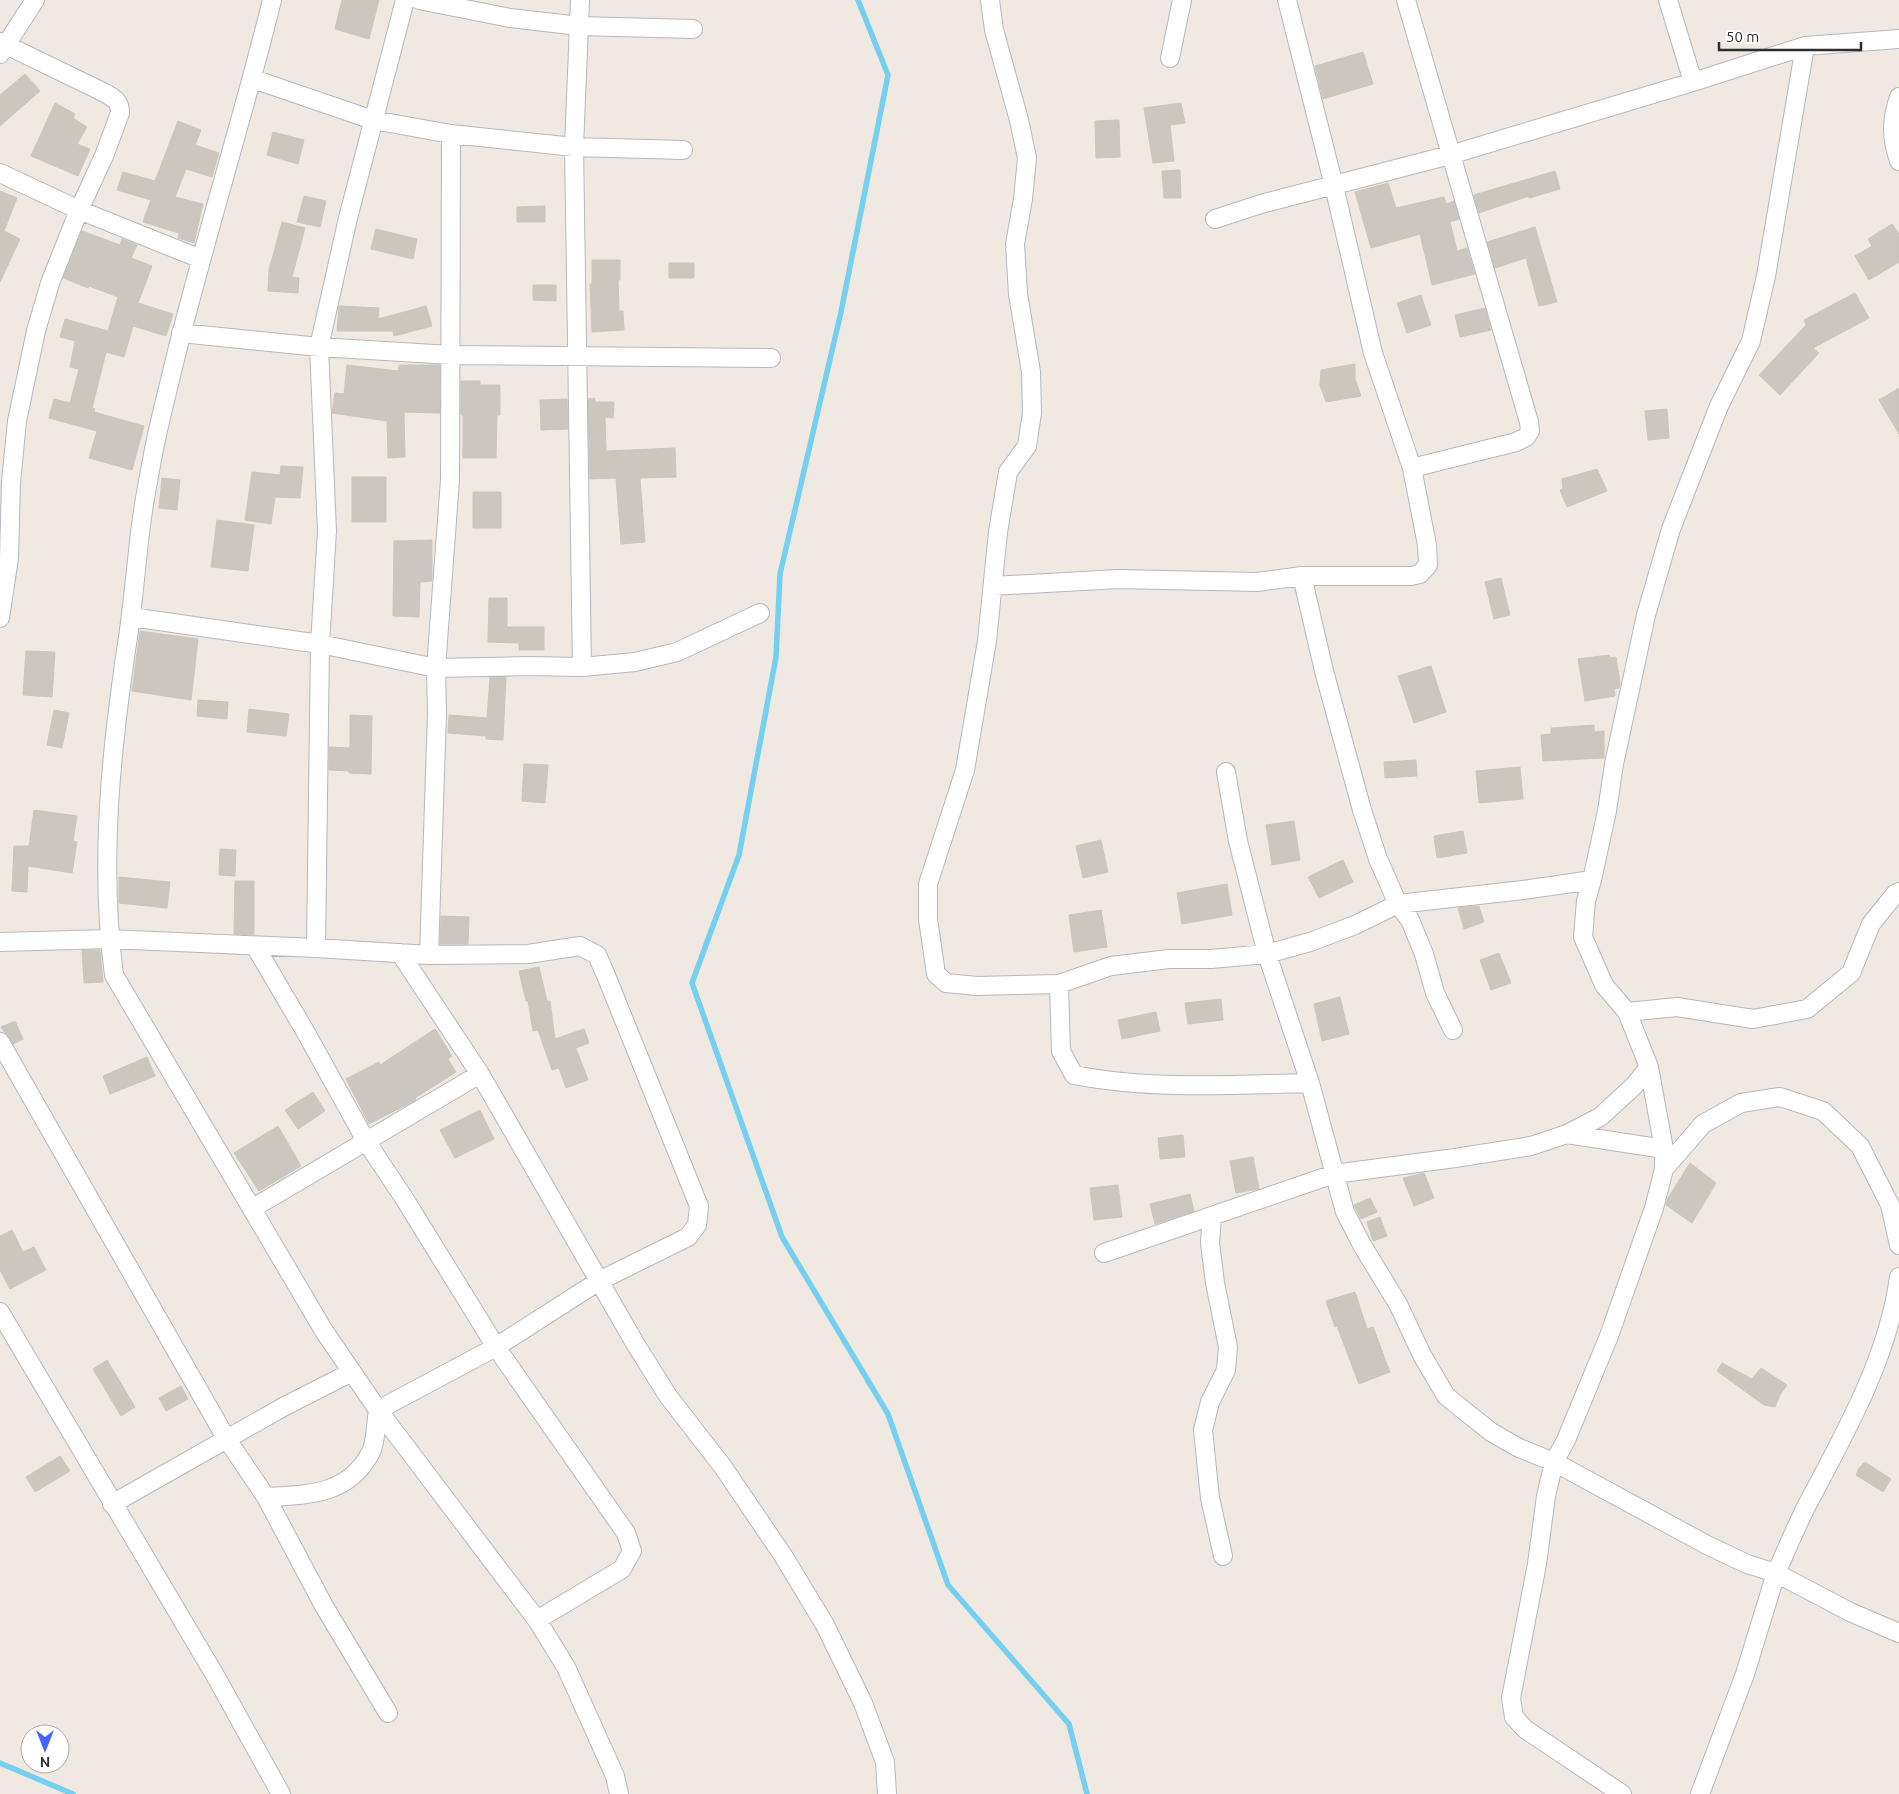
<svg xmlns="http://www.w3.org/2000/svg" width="1899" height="1794" viewBox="0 0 1899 1794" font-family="Ubuntu,sans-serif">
<rect width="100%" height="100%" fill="#efe9e1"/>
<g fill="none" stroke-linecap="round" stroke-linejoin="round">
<path stroke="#75cff0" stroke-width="5.5" d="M858,0L888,75L841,312L780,574L776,657L739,855L692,983L782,1237L888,1414L948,1585L1069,1724L1087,1794
M0,1763L73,1794"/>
</g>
<path fill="#cbc7bf" stroke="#cbc5ba" d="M342,0H379L369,39L335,29Z
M1363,52L1373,84L1323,99L1315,66Z
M25,74L40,91L0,126V95Z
M55,103L75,114L73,118L87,127L77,144L90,149L78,176L31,156Z
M1181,103L1185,123L1170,125L1174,161L1153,163L1144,108Z
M1119,120L1120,157L1096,158L1095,121Z
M178,121L201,130L195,145L219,153L212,177L186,169L175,197L203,204L194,243L178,238L179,233L143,222L151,200L117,190L123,172L155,181Z
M273,132L304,140L298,164L267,155Z
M1180,170L1181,198H1164L1162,171Z
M1555,171L1560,189L1529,198V196L1479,213L1474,195Z
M1388,183L1396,208L1444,197L1446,204L1454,201L1459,219L1450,222L1457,251L1467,248L1475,274L1432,285L1420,234L1371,248L1355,192Z
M0,191L17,198L4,231L20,239L0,282Z
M304,196L326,201L320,227L297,222Z
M545,206V222H517V207Z
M282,222L305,228L292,277L299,278L298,293L268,291L269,270Z
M1892,224L1899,234V262L1869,280L1855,256L1872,246L1868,239Z
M1535,227L1557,302L1539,306L1526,258L1495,268L1487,242Z
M376,229L417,239L413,259L371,249Z
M82,231L120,245L122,239L137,245L131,258L152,266L138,303L173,314L166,336L133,326L124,357L106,352L92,408L95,409L94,412L144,426L132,470L89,458L97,431L49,418L54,399L70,403L79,369L70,367L75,341L60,337L65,319L108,331L118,297L89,286L88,288L63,278Z
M592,260H620V280H618L619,311H623L624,330L592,332L590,284H592Z
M669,263H694V278H669Z
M533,285H556V301L533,300Z
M1855,293L1869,318L1813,348L1819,353L1780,395L1759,375L1806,325L1804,320Z
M1421,295L1431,325L1407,333L1397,303Z
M339,306L379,308L378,319L426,306L432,326L394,336L393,331H337Z
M1485,308L1491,330L1460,337L1455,315Z
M1355,364V379L1361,396L1326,402L1320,385L1321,370Z
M347,365L398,371L399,365H440V413L404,412L405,457L388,458L387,421L332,413L335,393L344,394Z
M461,381H480V385H500V415H497L496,458H463V415H461Z
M1899,388V434L1879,400Z
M595,398V402H614L613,418L605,417L606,451L675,448L676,477L640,478L645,542L621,544L616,478L590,479L588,399Z
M567,399L568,429L541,430L540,400Z
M1667,409L1669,438L1648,440L1645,411Z
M281,466L303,467L300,498L275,497L271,524L245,520L252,472L280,475Z
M1597,469L1607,491L1567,507L1560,490L1563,489L1562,479Z
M352,477H386V522H352Z
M162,478L180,480L177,510L159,508Z
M473,492H501V528H473Z
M217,520L254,525L248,571L211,567Z
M432,540V581L420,582L419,617L393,616L394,541Z
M1501,578L1510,615L1494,619L1485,582Z
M489,598H507V627H544V650H519V643L488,642Z
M140,631L198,639L191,700L132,691Z
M26,651L55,652L52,697L23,695Z
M1609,655L1610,658L1616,657L1620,683L1619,688L1614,689L1615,696L1585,701L1578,659Z
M1431,666L1446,712L1414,723L1398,676Z
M490,677H506L503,740L486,739V736L448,733L449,715L487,718Z
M198,700L228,702L227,719L197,716Z
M249,709L289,714L286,736L247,732Z
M54,710L69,713L62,748L47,745Z
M350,715L372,716L371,774L349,773V771L329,770V747L350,748Z
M1594,725V732L1604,731V758L1543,761L1541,735L1551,734V728Z
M1416,760L1417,776L1385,778L1384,762Z
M524,764L548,765L545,803L522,801Z
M1520,767L1523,799L1479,803L1476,771Z
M34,810L77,816L73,841L77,842L72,873L28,866L27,892L12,891L14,846H29Z
M1294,821L1300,860L1272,865L1266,825Z
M1463,831L1467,853L1437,858L1434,836Z
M1101,840L1108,872L1083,878L1076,846Z
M220,849L236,850L235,876L219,875Z
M1343,860L1353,882L1319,898L1308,877Z
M119,877L170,882L167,908L119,903Z
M235,881H254V935L234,934Z
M1227,884L1232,915L1182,924L1177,893Z
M1479,906L1484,922L1464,929L1458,908Z
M1101,910L1107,947L1074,952L1069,915Z
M441,916L469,917L468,944H440Z
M82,950H100L103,982L84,983Z
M1499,953L1511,983L1491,990L1480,960Z
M539,967L547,1001H550L555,1039L584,1029L589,1043L576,1048L588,1080L566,1088L559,1068L552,1070L538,1030L533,1031L528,1001H526L519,971Z
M1340,997L1349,1034L1322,1041L1314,1004Z
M1221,999L1223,1020L1188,1024L1185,1003Z
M1156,1012L1160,1031L1122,1039L1118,1020Z
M15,1021L23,1039L13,1044L1,1027Z
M435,1029L452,1056L448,1059L456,1072L415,1098L416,1100L369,1124L346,1079L379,1062L380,1065Z
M147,1057L155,1076L110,1094L103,1076Z
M313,1092L325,1111L298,1129L285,1110Z
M480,1110L494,1139L455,1158L440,1130Z
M278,1126L301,1166L259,1191L234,1153Z
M1183,1135L1185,1157L1160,1159L1158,1138Z
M1253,1157L1259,1189L1236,1193L1230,1161Z
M1690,1163L1716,1183L1692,1223L1666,1205L1668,1198Z
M1424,1173L1434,1198L1414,1206L1403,1178Z
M1118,1185L1122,1217L1094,1220L1090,1188Z
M1190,1194L1194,1211L1155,1224L1150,1204Z
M1370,1198L1377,1212L1361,1219L1354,1205Z
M1380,1217L1387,1236L1373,1241L1367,1222Z
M12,1230L23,1252L34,1247L46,1270L10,1289L0,1270V1236Z
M1355,1292L1367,1329L1373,1327L1390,1372L1359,1384L1337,1326L1335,1327L1326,1301Z
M107,1360L135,1407L121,1416L93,1369Z
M1722,1363L1752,1379L1761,1368L1787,1385L1780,1395L1775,1407L1764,1405L1717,1371Z
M181,1386L188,1399L166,1411L159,1398Z
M60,1456L70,1471L35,1492L26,1477Z
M1865,1462L1891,1479L1883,1492L1856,1475L1859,1468Z"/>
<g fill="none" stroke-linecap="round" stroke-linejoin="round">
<g stroke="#b4b7c1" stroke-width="20">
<path id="minor" d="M272,0C241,126 201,250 171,376C165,400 159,425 154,449C149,477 143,505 140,533C136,568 133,602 128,637C111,750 99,861 114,975L324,1331L378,1410L537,1620L566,1667L615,1776L619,1794
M419,0L510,18L580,26L693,29
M580,0L574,147L582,667
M990,0L994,30L1019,120L1027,158L1023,199L1015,244L1018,294L1031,372L1032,413L1027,446L1008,472L998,532L987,641L965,770L928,884V919L936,974L946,983L977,986L1059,984L1111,966L1169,959H1211L1267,954L1310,942L1355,925L1398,904L1523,890L1592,880
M1406,0L1529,422L1530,431L1526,437L1516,442L1412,468
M1668,0L1693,82
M0,42L105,93C115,99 120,101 120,113L104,156L79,210L50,283L36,331L17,421L11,482L9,558L0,618
M0,54L35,0
M1170,58L1182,0
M253,79L373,120L451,134L574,147L683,150
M1899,97C1891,121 1891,137 1899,161
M0,173L79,210L201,259
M1215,219L1261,204L1450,155L1693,82L1805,46L1899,39
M181,333L319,347L451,355L771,358
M1302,576L1324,671L1362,810L1378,859L1398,904L1410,920L1424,954L1435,993L1453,1030
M993,586L1118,579L1257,582L1302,576H1411L1420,574L1428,565L1427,545L1412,468L1373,353L1334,186L1287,0
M131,617L320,644L436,668L529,666L582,667L635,662L677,652L760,613
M1226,772L1238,841L1267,954L1310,1083L1345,1212L1362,1245L1398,1304L1422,1355L1446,1396L1491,1432L1519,1448L1554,1462L1707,1545L1747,1564L1776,1573C1786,1551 1795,1529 1806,1507C1844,1435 1888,1359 1899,1277
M0,942L109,939L316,948L429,955L528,954L580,946L597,955L605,973L699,1206L697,1225L688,1237L599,1281L496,1347L378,1410C376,1421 376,1442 371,1452C349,1495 308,1495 266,1497
M255,946L305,1031L366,1141L404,1198L496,1347L626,1533L632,1551L622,1569L537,1620
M316,948L320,644L327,531L319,347L348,218L405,0
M400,953L480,1074L636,1345L668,1396L723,1467L784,1557L825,1625L863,1703L885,1762L887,1794
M429,955L437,713L436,668L450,480L451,134
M1059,984L1061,1051L1074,1075C1151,1090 1232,1085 1310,1083
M1627,1012L1677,1007L1753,1019L1807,1009L1851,973L1871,924L1895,894L1899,892
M0,1042L226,1438L266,1497L324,1606L388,1713
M1567,1134L1664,1149
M1664,1169L1703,1124L1741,1103L1780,1097L1823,1111L1860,1146L1890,1205L1899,1245
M253,1208L480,1074
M1212,1216L1210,1243L1215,1283L1228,1347L1226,1370L1210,1402L1203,1430L1210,1498L1223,1556
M1104,1253L1334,1174L1455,1158L1531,1146L1567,1134L1600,1117L1634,1086L1649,1067
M0,1312L216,1677L281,1794
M112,1504L285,1406L352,1372
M1622,1794L1525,1729L1514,1717L1511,1698L1537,1564L1546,1496L1554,1462L1566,1440L1609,1336L1654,1208L1664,1169V1149L1649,1067L1627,1012L1604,985L1583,937L1586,901L1592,880L1607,811L1614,764L1646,615L1671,529L1719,406L1751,341L1766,276L1805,46
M1700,1794L1745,1674L1776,1573L1850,1612L1899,1633"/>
</g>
<use href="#minor" stroke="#fff" stroke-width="18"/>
</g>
<g transform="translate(45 1749) rotate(180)"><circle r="24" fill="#ffffff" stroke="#ababab"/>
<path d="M0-4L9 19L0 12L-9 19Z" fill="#4264fb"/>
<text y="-8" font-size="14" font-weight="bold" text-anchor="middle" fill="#2e2e2e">N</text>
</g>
<path d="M1719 42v8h142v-8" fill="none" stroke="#2e2e2e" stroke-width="2.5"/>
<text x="1726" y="42" font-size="15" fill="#2e2e2e" stroke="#ffffff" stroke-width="4" paint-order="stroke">50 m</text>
</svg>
